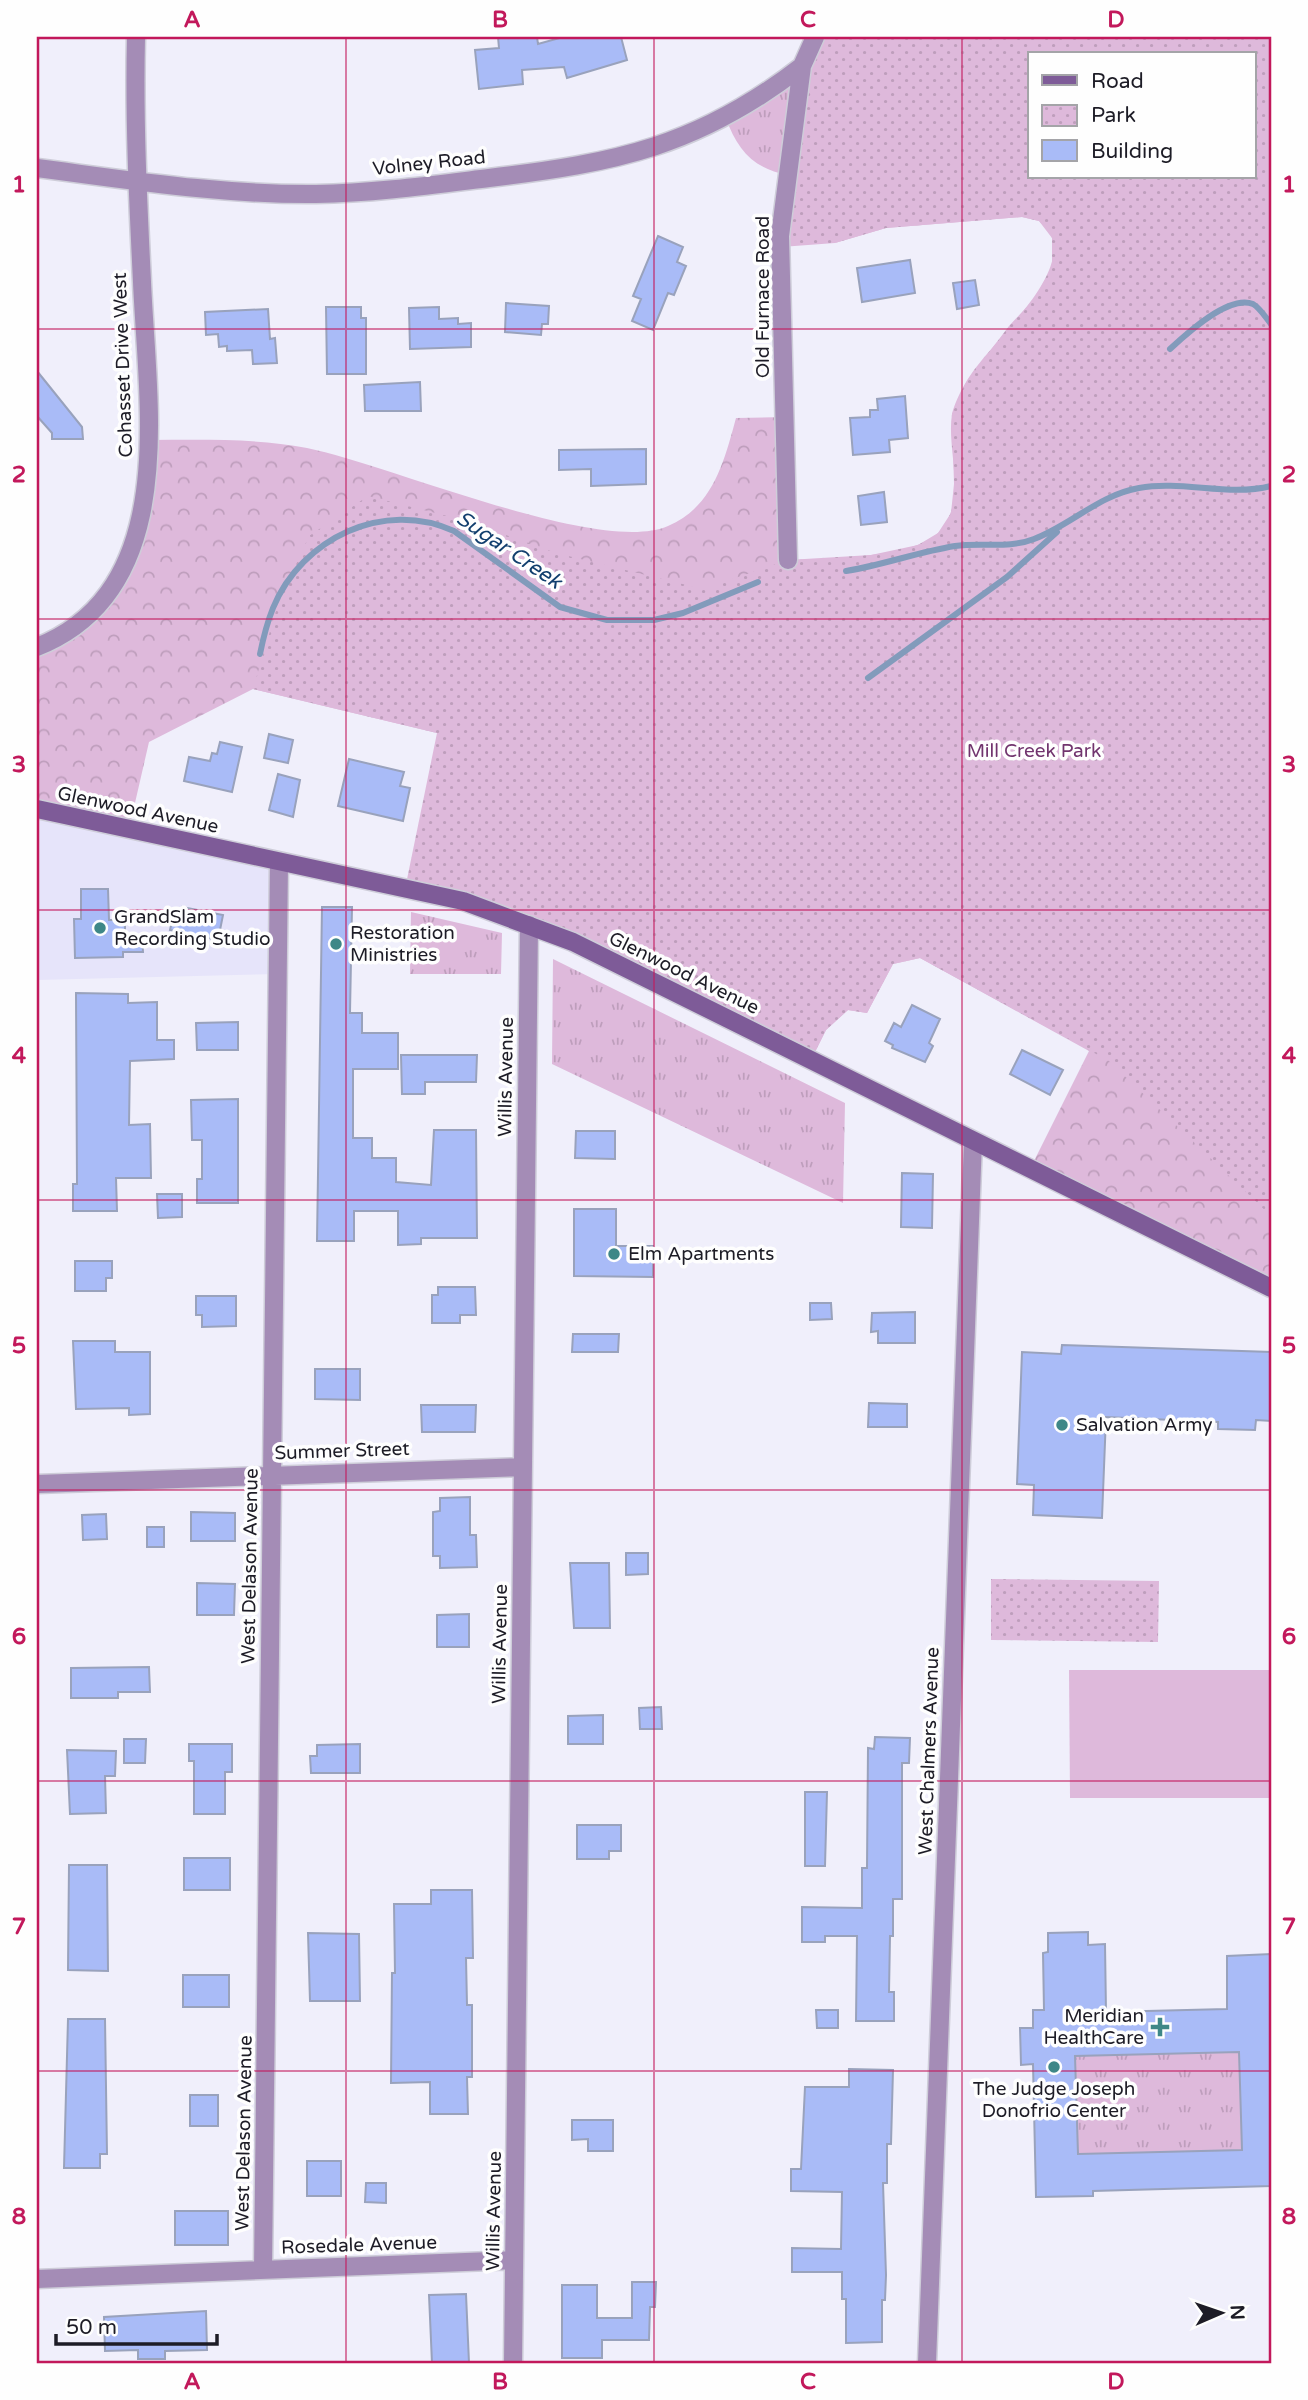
<svg xmlns="http://www.w3.org/2000/svg" width="1308" height="2400" viewBox="0 0 1308 2400" font-family="'Varela Round',sans-serif">
<defs>
<pattern id="grass-tufts" width="24" height="20" patternUnits="userSpaceOnUse" patternTransform="scale(1.75)"><rect width="24" height="20" fill="#deb9db"/><path d="M3 7l-1-3M5 7V3M7 7l1-3M15 17l-1-3M17 17v-4M19 17l1-3" fill="none" stroke="#be9ebc"/></pattern>
<pattern id="forest-crowns" width="20" height="18" patternUnits="userSpaceOnUse" patternTransform="scale(1.75)"><rect width="20" height="18" fill="#deb9db"/><path d="M2 6a3 3 0 1 1 6 0M12 15a3 3 0 1 1 6 0" fill="none" stroke="#be9ebc"/></pattern>
<pattern id="park-dots" width="8" height="8" patternUnits="userSpaceOnUse" patternTransform="scale(1.75)"><rect width="8" height="8" fill="#deb9db"/><path d="M2 2h.1M6 6h.1" fill="none" stroke="#be9ebc" stroke-width="1.8" stroke-linecap="round"/></pattern>
</defs>
<rect width="100%" height="100%" fill="#f0effb"/>
<path fill="#e6e4fa" d="M37,809L279,862L278,974L37,980Z"/>
<path fill="url(#grass-tufts)" d="M802,66L788,175C754,169 737,150 726,118Z
M411,912L502,933L501,974H410Z
M553,959L845,1103L843,1203L552,1064Z
M1239,2052L1242,2150L1078,2154L1075,2056Z"/>
<path fill="url(#forest-crowns)" d="M1271,48V1285L1030,1169L1089,1051L920,958L893,964L867,1013L848,1010L826,1030L811,1060L437,733L253,689L149,742L129,829L37,809V647L55,640L127,561L148,440C202,440 255,438 307,448C388,464 600,556 668,526C713,507 724,462 736,418L785,417L788,560C824,559 913,558 938,533C969,502 946,451 952,414C954,405 960,392 965,384C986,345 1066,283 1052,238C1050,232 1043,225 1039,221L1022,217L886,228L835,243L1030,54V177H1254Z"/>
<path fill="url(#park-dots)" fill-rule="evenodd" d="M815,37H1271V1216L1109,1061L920,958L893,964L867,1013L848,1010L826,1030L811,1060L529,925L405,889L437,733L253,689L278,604L309,536L368,496L467,521L556,553L703,589L788,560L871,555L918,545L938,533L951,513L954,484L952,414L965,384L1009,326L1035,298L1052,267V238L1039,221L1022,217L886,228L835,243L781,247ZM1030,54H1254V177H1030Z
M991,1579L1159,1581L1158,1642L991,1640Z"/>
<path fill="#deb9db" d="M1069,1670H1271V1798H1070Z"/>
<g fill="none" stroke-linecap="round" stroke-linejoin="round">
<path stroke="#829bbb" stroke-width="6" d="M1170,349C1186,334 1229,294 1253,304C1260,308 1266,318 1271,324
M846,571C883,565 918,552 955,546C981,542 1009,549 1034,539C1071,525 1099,495 1139,488C1183,480 1228,497 1271,486
M260,654C263,639 267,623 273,608C302,538 384,499 454,531L560,607L607,620H654L683,613L758,582
M868,678L1007,577L1057,532"/>
</g>
<path fill="#a9bbf7" stroke="#99a2bc" stroke-width="2" fill-rule="evenodd" d="M498,37H537L538,44L563,37H621L627,60L567,78L564,67L522,70L523,84L479,89L475,50L499,48Z
M658,236L683,247L677,262L686,266L674,295L668,293L653,330L632,321L641,299L633,296Z
M910,260L915,293L862,302L857,268Z
M975,280L979,305L957,309L953,283Z
M506,303L549,306L548,324H542L541,335L505,332Z
M326,307H361V318H366V374H327Z
M439,307V319L458,318V324L471,323V347L410,349L409,308Z
M268,309L270,339L275,338L277,363L253,364L252,350L227,351V346L219,347L218,334L206,335L205,312Z
M37,371L82,427L83,439H52V433L37,416Z
M420,382L421,411H365L364,385Z
M905,396L908,438L889,440L890,452L853,455L850,418L870,417V410H878L877,399Z
M646,449V484L591,486V469L559,470V450Z
M884,492L887,522L861,525L858,496Z
M269,734L293,740L288,763L264,758Z
M220,742L242,747L232,792L184,781L189,757L210,761L212,753L217,754Z
M349,759L404,772L400,786L410,788L403,821L338,806Z
M278,774L300,780L293,817L269,810Z
M81,889H108L109,920H125V936L142,935L143,952H123V957L75,958L74,919H81Z
M182,907L223,915L218,940L170,930L174,911L181,912Z
M322,907H352L350,1013H362V1033H398V1069H353V1138H372V1158H396V1182L431,1185L434,1130H476L477,1238H421V1244L398,1245V1211H354V1241H317Z
M76,993L128,994V1003L157,1002V1040H174V1059L130,1061L129,1125L150,1124L151,1178H116L117,1211H73V1184H77Z
M912,1005L940,1019L929,1043L933,1046L925,1062L892,1048L893,1045L885,1041L894,1023L901,1027Z
M238,1022V1050H197L196,1023Z
M1022,1050L1063,1070L1050,1095L1010,1074Z
M401,1055H477L476,1082H425V1094H402Z
M238,1099V1203H197V1179H202V1140H192L191,1100Z
M576,1131H615V1159L575,1158Z
M902,1173L933,1174L932,1228L901,1227Z
M157,1194H182V1217L158,1218Z
M574,1209H616V1246H653V1277L574,1276Z
M75,1261H112V1278H106V1291H75Z
M438,1287H475L476,1315H460V1323H432V1295H438Z
M196,1296H236V1326L202,1327V1315H196Z
M810,1303H831L832,1319L810,1320Z
M915,1312V1343H878V1331L871,1332L872,1313Z
M573,1334H619L618,1352H572Z
M73,1341H115V1352H150V1414L129,1415V1408L76,1409Z
M1062,1345L1271,1352V1421L1256,1420L1255,1430L1218,1429V1422L1106,1417L1102,1518L1033,1515L1034,1485L1017,1484L1022,1352L1061,1354Z
M315,1369H360V1400L315,1399Z
M869,1403L907,1404V1427H868Z
M421,1405H476L475,1432H422Z
M470,1497V1535H476L477,1567L440,1568V1556H433V1512L440,1511V1498Z
M191,1512L235,1513V1541H191Z
M106,1514L107,1539L83,1540L82,1515Z
M147,1527H164V1547H147Z
M626,1553H648V1574L626,1575Z
M570,1563H609L610,1628H574Z
M197,1583L235,1584L234,1615H197Z
M469,1614V1647H437V1615Z
M149,1667L150,1692H118V1698H71V1668Z
M661,1707L662,1729H640L639,1708Z
M603,1715V1744H568V1716Z
M875,1737L910,1738L909,1763H902V1899H893V1936H890L889,1992H894V2021H856L857,1936H825V1942H802V1907L862,1908V1868H867L868,1748L874,1749Z
M124,1739H146L145,1763H124Z
M189,1744H232V1772H225V1814H194V1761H189Z
M360,1744V1773H311L310,1756H317V1745Z
M67,1750L116,1751L115,1776H105L106,1813L70,1814Z
M805,1792H827L825,1866H805Z
M577,1825H621V1851H609V1859H577Z
M184,1858H230V1890H184Z
M69,1865H107L108,1971L68,1970Z
M431,1890H472L473,1958H466L467,2005H472V2077H467L468,2114H430V2082L391,2083L392,1973H395L394,1904H431Z
M1088,1932V1945L1105,1944L1106,2012L1227,2009V1956L1271,1954V2186L1093,2191V2196L1036,2197L1033,2064L1021,2065L1020,2028H1033V2010H1044L1043,1953L1048,1952V1933ZM1239,2052L1242,2150L1078,2154L1075,2056Z
M308,1933L359,1934L360,2001H310Z
M183,1975H229V2007H183Z
M816,2010H838V2028H817Z
M68,2019H105L107,2154H100V2168H64Z
M849,2069L893,2070L891,2144H887V2183H883L886,2275L885,2300H882V2342L846,2343V2299H842V2272H792V2248L841,2249L842,2192L791,2191V2169H801L805,2087H849Z
M190,2095H218V2126H190Z
M572,2120H613V2151H588V2139L572,2140Z
M307,2161H341V2196H307Z
M366,2183H386V2203L365,2202Z
M175,2211H228V2245H175Z
M632,2282H656L655,2307H650L649,2340H602V2358H562V2285H597V2318H632Z
M466,2294L469,2363H432L429,2295Z
M206,2311L207,2350L165,2351V2359H138V2350L105,2351L104,2317Z"/>
<g fill="none" stroke-linecap="round" stroke-linejoin="round">
<g stroke="#cecdd9" stroke-width="21">
<path id="minor" d="M37,168C129,180 222,195 316,194C374,193 432,185 489,178C616,163 699,146 802,66
M788,560L780,236L802,66L815,37
M37,647C181,590 147,404 142,282C138,200 134,119 136,37
M37,1484L523,1467
M263,2269L279,862
M37,2279L514,2260
M513,2363L529,925
M927,2363L973,1141"/>
</g>
<g stroke="#cecdd9" stroke-width="21">
<path id="secondary" d="M37,809L463,901L573,942L1271,1288"/>
</g>
<use href="#minor" stroke="#a48cb6" stroke-width="18"/>
<use href="#secondary" stroke="#7e5b98" stroke-width="18"/>
</g>
<path fill="none" stroke="#c2185b" stroke-width="2" stroke-opacity="0.55" d="M346,37V2363M654,37V2363M962,37V2363M37,329H1271M37,619H1271M37,910H1271M37,1200H1271M37,1490H1271M37,1781H1271M37,2071H1271"/>
<g fill="#3e8787" stroke="#fefefe" stroke-width="2.5">
<circle cx="100" cy="928" r="7"/>
<circle cx="336" cy="944" r="7"/>
<circle cx="614" cy="1254" r="7"/>
<circle cx="1062" cy="1425" r="7"/>
<path d="M1156.5 2016.5h7v7h7v7h-7v7h-7v-7h-7v-7h7z"/>
<circle cx="1054" cy="2067" r="7"/>
</g>
<g text-anchor="middle" dominant-baseline="central" stroke-width="7" stroke-linejoin="round" paint-order="stroke">
<g font-size="19" fill="#1d1c26" stroke="#fefefe">
<text transform="translate(429 163) rotate(-6)">Volney Road</text>
<text transform="translate(763 297) rotate(-90)">Old Furnace Road</text>
<text transform="translate(123 365) rotate(-92)">Cohasset Drive West</text>
<text transform="translate(138 810) rotate(12)">Glenwood Avenue</text>
<text transform="translate(684 973) rotate(26)">Glenwood Avenue</text>
<text transform="translate(506 1077) rotate(-89)">Willis Avenue</text>
<text transform="translate(342 1451) rotate(-2)">Summer Street</text>
<text transform="translate(250 1566) rotate(-89)">West Delason Avenue</text>
<text transform="translate(500 1644) rotate(-89)">Willis Avenue</text>
<text transform="translate(929 1751) rotate(-88)">West Chalmers Avenue</text>
<text transform="translate(244 2133) rotate(-89)">West Delason Avenue</text>
<text transform="translate(494 2211) rotate(-89)">Willis Avenue</text>
<text transform="translate(359 2245) rotate(-2)">Rosedale Avenue</text>
</g>
<g font-size="19" fill="#71346e" stroke="#fefefe">
<text x="1034" y="751">Mill Creek Park</text>
</g>
<g font-size="19" fill="#1d1c26" stroke="#fefefe" text-anchor="start">
<text x="114" y="917">GrandSlam<tspan x="114" dy="22">Recording Studio</tspan></text>
<text x="350" y="933">Restoration<tspan x="350" dy="22">Ministries</tspan></text>
<text x="628" y="1254">Elm Apartments</text>
<text x="1076" y="1425">Salvation Army</text>
<text x="1144" y="2016" text-anchor="end">Meridian<tspan x="1144" dy="22">HealthCare</tspan></text>
<text x="1054" y="2089" text-anchor="middle">The Judge Joseph<tspan x="1054" dy="22">Donofrio Center</tspan></text>
</g>
<g font-size="21" font-style="italic" fill="#123f6e" stroke="#fefefe">
<text transform="translate(509 550) rotate(34)">Sugar Creek</text>
</g>
</g>
<rect width="1308" height="2400" fill="none" stroke="#fefefe" stroke-width="77"/>
<rect x="1028" y="52" width="228" height="126" fill="#fefefe" stroke="#a4a4a8" stroke-width="2"/>
<rect x="1042" y="75" width="35" height="10" fill="#7e5b98" stroke="#a4a4a8" stroke-width="2"/>
<text x="1091" y="88" font-size="21" fill="#1d1c26">Road</text>
<rect x="1042" y="105" width="35" height="21" fill="url(#park-dots)" stroke="#a4a4a8" stroke-width="2"/>
<text x="1091" y="122" font-size="21" fill="#1d1c26">Park</text>
<rect x="1042" y="140" width="35" height="21" fill="#a9bbf7" stroke="#a4a4a8" stroke-width="2"/>
<text x="1091" y="158" font-size="21" fill="#1d1c26">Building</text>
<g transform="translate(1221 2313) rotate(88)" stroke="#fefefe" stroke-width="5" paint-order="stroke">
<path d="M0-5L12 26L0 18L-12 26Z" fill="#1d1c26"/>
<text y="-10" font-size="19" font-weight="bold" text-anchor="middle" fill="#1d1c26">N</text>
</g>
<path d="M56 2334v10h161v-10" fill="none" stroke="#1d1c26" stroke-width="3.5"/>
<text x="66" y="2334" font-size="21" fill="#1d1c26" stroke="#fefefe" stroke-width="5" paint-order="stroke">50 m</text>
<rect x="38" y="38" width="1232" height="2324" fill="none" stroke="#c2185b" stroke-width="2.5"/>
<g font-size="23" text-anchor="middle" font-weight="bold" fill="#c2185b">
<text x="192" y="27">A</text>
<text x="500" y="27">B</text>
<text x="808" y="27">C</text>
<text x="1116" y="27">D</text>
<text x="19" y="192">1</text>
<text x="1289" y="192">1</text>
<text x="19" y="482">2</text>
<text x="1289" y="482">2</text>
<text x="19" y="772">3</text>
<text x="1289" y="772">3</text>
<text x="19" y="1063">4</text>
<text x="1289" y="1063">4</text>
<text x="19" y="1353">5</text>
<text x="1289" y="1353">5</text>
<text x="19" y="1644">6</text>
<text x="1289" y="1644">6</text>
<text x="19" y="1934">7</text>
<text x="1289" y="1934">7</text>
<text x="19" y="2224">8</text>
<text x="1289" y="2224">8</text>
<text x="192" y="2389">A</text>
<text x="500" y="2389">B</text>
<text x="808" y="2389">C</text>
<text x="1116" y="2389">D</text>
</g>
</svg>
